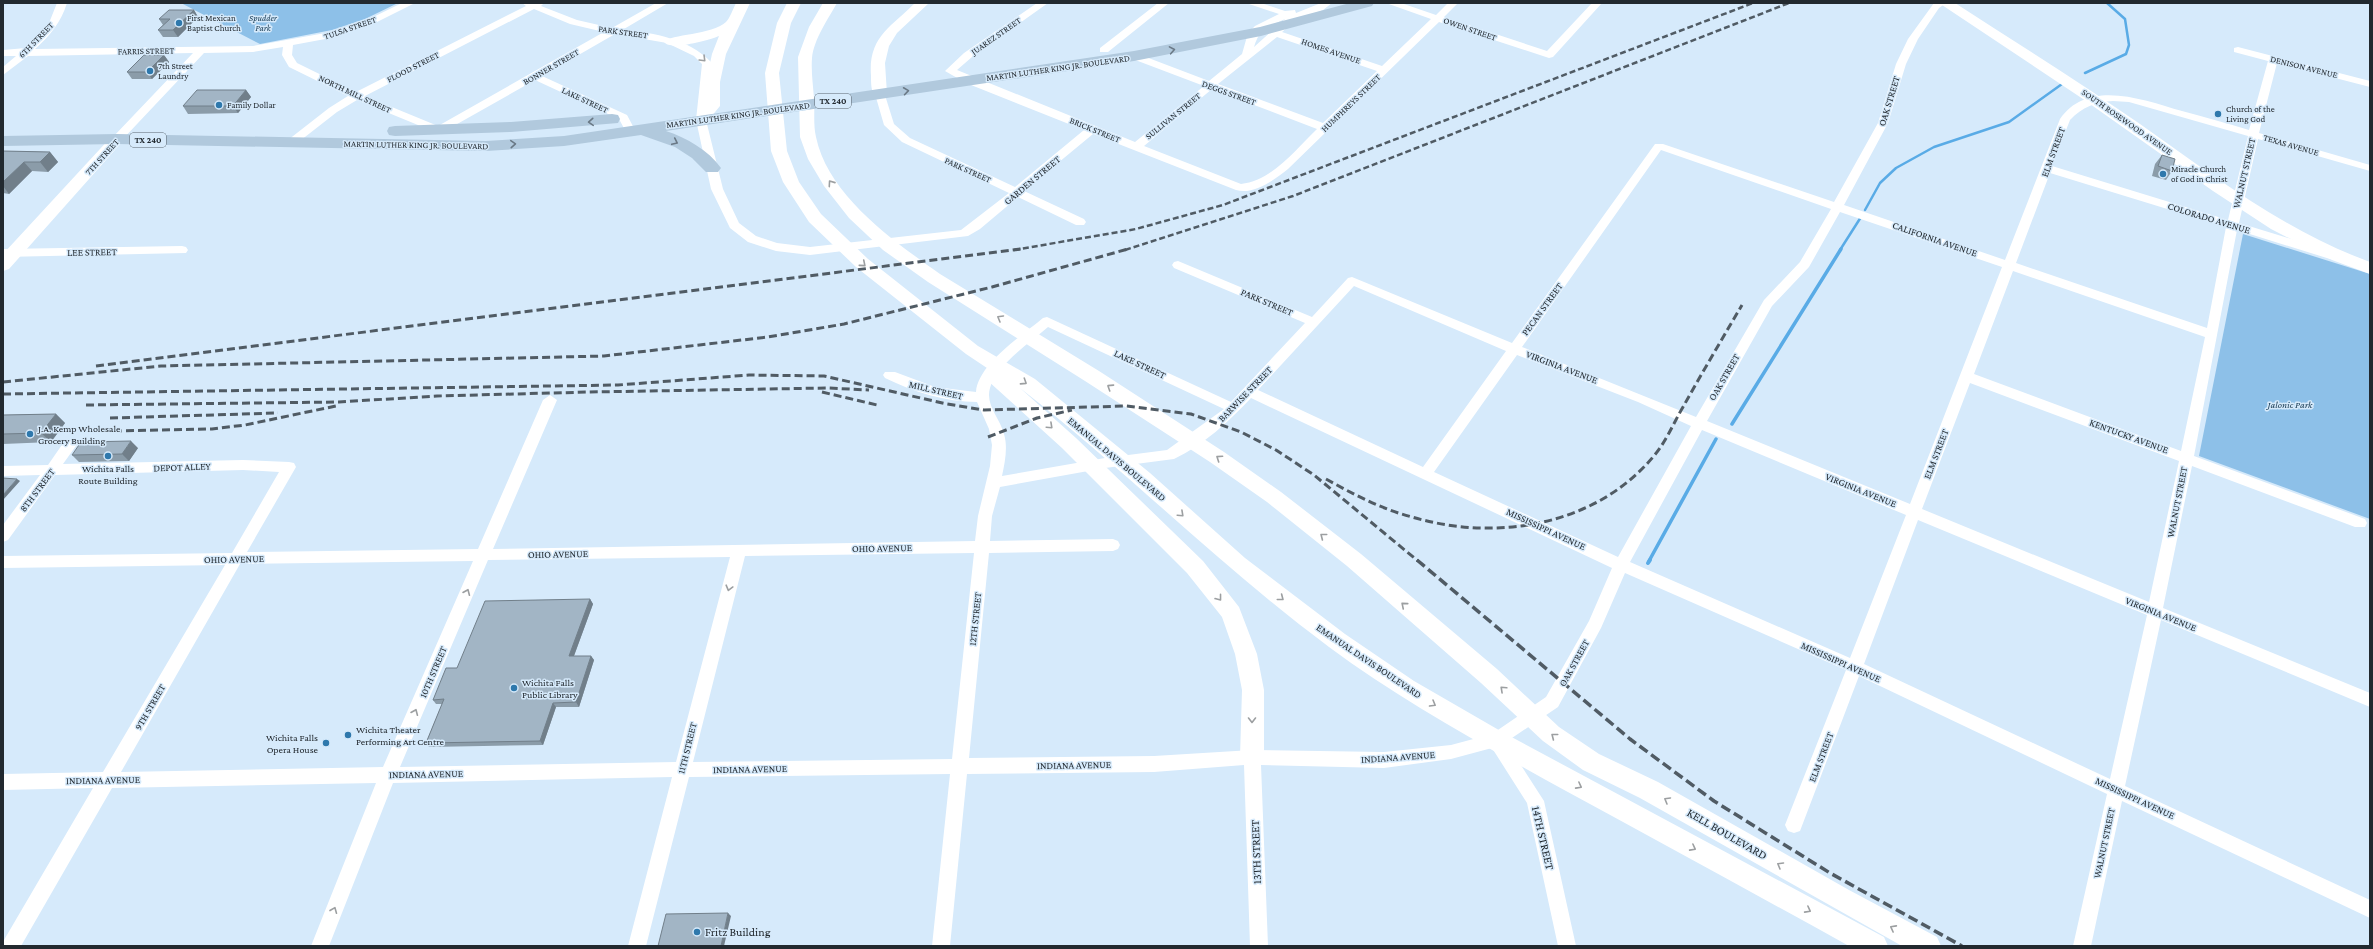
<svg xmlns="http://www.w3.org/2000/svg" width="2373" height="949" viewBox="0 0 2373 949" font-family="'Crimson Pro',serif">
<rect width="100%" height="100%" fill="#d6eafb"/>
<path fill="#8dc0e8" d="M181,3H398L365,19L332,30L260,44Z
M2243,234L2370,274V519L2199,456Z"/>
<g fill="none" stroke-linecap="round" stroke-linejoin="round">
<path stroke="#59abe6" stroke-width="2.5" d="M2085,73L2126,54L2129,45L2125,19L2107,3
M1865,210L1880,183L1896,168L1934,147L2009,122L2062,84
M1840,250L1861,217"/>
<path stroke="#59abe6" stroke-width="3.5" d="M1732,424L1841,249
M1649,561L1716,439"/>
<path stroke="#59abe6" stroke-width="4" d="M1648,563L1650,560"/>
<path fill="#fff" fill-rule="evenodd" d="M57,3H67C61,22 50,36 35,49L253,46L331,32L365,21L402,3H415L371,25L336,37L293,45L292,55L297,63L356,92L526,6L522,3H544L541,6L577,20L612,28L656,3H668L624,29C655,34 688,38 711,62L706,120L723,189L739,223L756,236L777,243L810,247L961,230L1009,193L902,142L884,125L875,94L876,92H884L894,124L910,138L1015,187L1084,130L966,83L945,71L964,53L1037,3H1048L972,57L957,70L1135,142L1204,86L1130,58V54H1138L1209,81L1242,54L1248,33L1255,26L1279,14L1246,3H1261L1285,11L1295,10L1296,13L1321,3H1332L1323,10L1296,20L1282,32L1382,66L1431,19L1386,3H1401L1436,15L1448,3H1458L1444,17L1547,51L1592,3H1602L1553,57L1549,58L1439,22L1288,169C1274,180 1254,195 1236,190L1093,134L1024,191L1084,219L1086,222L1084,225H1076L1018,197L980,229L968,236L810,255L776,251L748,242L730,228L711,189L696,120L702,64L694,56L667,43L615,34L542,76L627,115L635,130L630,133L626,132L619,119L535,80L443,132H435L357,100L337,112L296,144H288V140L329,108L348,96L289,67L282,55L283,47L253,52L204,53L121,141H113V137L193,53L28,56L3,75V67L16,56H3V50L26,48L49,23ZM534,9L570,24L604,32L438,126L365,96ZM1285,19L1254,47C1260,27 1268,27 1285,19ZM1277,37L1377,71L1323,123L1218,84ZM1212,89L1317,129C1296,149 1272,181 1241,184L1144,146Z
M1158,3H1169L1108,52H1100V48Z
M1934,3H1946L1939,8L1918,39L1906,64L1888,123L1844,205L2005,260L2060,119C2088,78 2144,100 2182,111C2204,117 2227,123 2249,130L2268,61L2234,52V48L2238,47L2370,81V87L2277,63L2259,133L2370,165V171L2258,139L2239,223L2334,252L2336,255L2330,259L2237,230L2194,456L2365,519L2367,523L2365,527H2355L2192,466L2163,608L2370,693V707L2161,620L2125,786L2370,900V918L2122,801L2091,946H2073L2107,794L1859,676L1800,831L1794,833L1788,831L1785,825L1846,670L1625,573L1601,628L1558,707L1506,742L1544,801L1576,946H1558L1527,803L1492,748L1451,759L1384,768L1261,765L1268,946H1250L1244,765L1154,772L967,774L950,946H932L950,774L689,777L646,946H628L672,777L393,783L329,946H311L376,783L112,788L21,946H3L4,940L93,788L3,790V774L103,772L225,565L3,568V556L232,553L279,472L243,470L55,475L8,540L3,542V525L40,475L3,476V466L48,465L66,439H76L78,443L63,464L243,460L289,462L294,463L296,467L247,552L478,549L543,400L550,395L557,400L493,549L975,541L978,516L990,466L992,445L989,429L977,402C945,402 914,392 885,378L883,375L885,372H895L935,387L976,392C978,364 1023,335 1043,318L1047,317L1231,402L1305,323L1174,268L1172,265L1174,262L1178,261L1312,317L1348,278L1352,277L1512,343L1655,144H1663L1834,202L1878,123L1896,64L1908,39ZM2113,101L2129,102L2248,136L2228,220L2052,166L2070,120C2082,107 2096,102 2113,101ZM1661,150L1831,209L1800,262L1764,300L1696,417L1522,347ZM2050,173L2226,227L2207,328L2016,263ZM1840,212L2002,267L1910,504L1707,421L1772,306L1809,267ZM2013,271L2205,337L2181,451L1974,374ZM1354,286L1506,351L1423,467L1258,390ZM1048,327L1224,409L1167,450L1105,458L1002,476C1005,462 1008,447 1004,434C1000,418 985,405 990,388C996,365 1031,342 1048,327ZM1517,355L1638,402L1691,426L1618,557L1434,472ZM1970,383L2179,461L2149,602L1922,509ZM1251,398L1612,568L1589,621L1546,697L1492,734L1451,745L1384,752L1252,750L1154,756L969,758L989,553L1113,551L1118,549L1120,545L1118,541L1113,539L990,541L992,516L1000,487L1105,468L1174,459C1204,445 1229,421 1251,398ZM1702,430L1906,515L1850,658L1630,562ZM1918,520L2147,615L2110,779L1864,664ZM974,553L952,759L693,762L745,556ZM730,557L676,762L400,767L488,560ZM473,561L383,767L121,772L240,564Z
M182,246L186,247L188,250L186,253L3,257V249Z"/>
<path fill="#fff" fill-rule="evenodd" d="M736,3H750L726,54L720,82V106L706,123H696L693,120L705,106L706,82L712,54L719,36C710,40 670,51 664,42C670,34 712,35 726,22C730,18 733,9 736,3Z
M787,3H801L791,23L779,73L787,151L799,182L821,214L868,259L978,346L1035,379L1150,473L1245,558L1345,634L1414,681L1504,733L1884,937L1888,946H1849C1755,894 1660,842 1566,791C1485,746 1403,702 1329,647C1221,567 1127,471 1020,388L1076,438L1203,561L1239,607L1257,654L1264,690V757L1260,765L1252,768L1244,765L1240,757L1242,690L1235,654L1222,617L1187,573L1062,448L987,380L985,375L990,370L966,354L856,267L809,222L783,182L771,151L765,73L777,23Z
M823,3H837C828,19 814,39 812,58C811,71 813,85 814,98C815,110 813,125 816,137C828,196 895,242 940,274L1099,371L1224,452L1281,492L1361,554L1497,669L1559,727L1599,754L1658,782L1849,890L1937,937L1941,946H1902L1640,798L1583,770L1543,741L1481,683L1347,566L1267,502L1210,462L1085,381L928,282L883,250L849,218L824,186L808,159L800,137L798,57L809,27Z
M915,3H929L897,33L889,46L885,63L887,94L885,97H875C871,91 871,83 871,76C868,37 891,27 915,3Z
M1939,3H1955C2017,43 2079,82 2140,124C2214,176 2285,231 2370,262V274L2332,260L2271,229L2213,191L2083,99Z
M117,134L125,139L122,142L9,269L3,271V254L112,136Z"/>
<path fill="#b1c9dd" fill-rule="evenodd" d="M1350,3H1374L1372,6L1261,36L1134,61L666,131C687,138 708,150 721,168L718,172H706L692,158L675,147L641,135L564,146L486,151L117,144L3,146V136L117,134L486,141L564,136L1134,51L1260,27Z
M612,114L618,115L620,119L618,123L511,132L395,136L389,135L387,131L389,127L395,126L511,122Z"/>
<path stroke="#505b64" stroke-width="2.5" stroke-dasharray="6 3" stroke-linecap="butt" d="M1014,250L1136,229L1223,205L1753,3
M1125,250L1293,196L1789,3"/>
<path stroke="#505b64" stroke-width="3" stroke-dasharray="8 4" stroke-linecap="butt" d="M96,366L1021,249
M3,382L161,366L604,356L768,337L844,324L992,287L1128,249
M822,392L877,405
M3,394L618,385L749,375L824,376L947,404L984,410L1126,406L1191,414L1241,432L1276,450L1314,475L1418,561
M86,405L339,402L437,396L590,392L828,388L869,390
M110,418L278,413
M114,431L212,429L245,425L336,406
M988,437L1037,418L1072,410
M1326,479C1353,494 1381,509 1412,517C1496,542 1595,526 1653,457C1666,442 1673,424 1683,407C1702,373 1722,339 1742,305"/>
<path stroke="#505b64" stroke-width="3.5" stroke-dasharray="10 4.5" stroke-linecap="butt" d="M1417,560L1630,739L1714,801L1830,873L1962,946"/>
</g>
<path fill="#8b9ca9" d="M194,10L198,17L178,37H163L158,30L163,25L159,19Z
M164,55L169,62L152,79H132L127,72Z
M246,90L251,97L238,113L188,114L183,106Z
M3,151L50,152L58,162L48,172L32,171L9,194L3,193Z
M2162,155L2172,171L2166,180L2152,176L2155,164Z
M56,414L65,423L51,442L3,444V415Z
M138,448L129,461L79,462L72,455Z
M590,599L593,604L574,656H591L594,660L579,707H556L543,745L429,747L426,743L442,704H436L433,700L457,668Z"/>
<path fill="#717f8a" d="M194,10L198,17L178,37L173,30Z
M164,55L169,62L152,79L147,72Z
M246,90L251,97L238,113L233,106Z
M50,152L58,162L48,172L40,162Z
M24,162L32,171L9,194L3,186V182Z
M56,414L65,423L51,442L41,433Z
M131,441L138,448L129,461L122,454Z
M17,479L20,481L3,500V495Z
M590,599L593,604L572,661L569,656Z
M591,656L594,660L579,707L576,702Z
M553,703L556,707L543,745L540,741Z
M728,913L731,916L724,946H721Z"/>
<path fill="#a2b5c5" stroke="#717f8a" d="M169,10H194L173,30H158L170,19H159Z
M144,55H164L147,72H127Z
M197,90H246L233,106H183Z
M3,151L50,152L40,162H24L3,182Z
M2162,155L2175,159L2172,171L2158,166Z
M56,414L41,433L3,434V415Z
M131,441L122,454L72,455L81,442Z
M3,478L17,479L3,495Z
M590,599L569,656H591L576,702L553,703L540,741L426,743L444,699L433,700L446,668H457L485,601Z
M728,913L721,946H658L666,914Z"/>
<defs><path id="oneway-chevron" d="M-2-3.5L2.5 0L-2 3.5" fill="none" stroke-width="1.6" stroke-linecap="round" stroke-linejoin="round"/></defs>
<g stroke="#6a7986">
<use href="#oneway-chevron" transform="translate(1172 50) rotate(-10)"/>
<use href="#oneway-chevron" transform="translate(906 91) rotate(-8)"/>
<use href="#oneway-chevron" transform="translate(591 122) rotate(176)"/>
<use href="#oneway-chevron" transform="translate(675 142) rotate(25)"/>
<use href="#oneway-chevron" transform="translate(513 144) rotate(-4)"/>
</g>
<g stroke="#9c9fa1">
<use href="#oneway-chevron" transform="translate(703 59) rotate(45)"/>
<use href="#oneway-chevron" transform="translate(831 183) rotate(-125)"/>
<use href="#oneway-chevron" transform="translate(863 264) rotate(40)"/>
<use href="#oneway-chevron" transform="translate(1000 318) rotate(-150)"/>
<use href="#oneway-chevron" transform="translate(1024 382) rotate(33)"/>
<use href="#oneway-chevron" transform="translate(1110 387) rotate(-147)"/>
<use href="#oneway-chevron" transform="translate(1050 426) rotate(43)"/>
<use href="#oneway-chevron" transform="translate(1219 458) rotate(-146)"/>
<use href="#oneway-chevron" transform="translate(1181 514) rotate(43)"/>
<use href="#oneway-chevron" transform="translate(1323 536) rotate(-142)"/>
<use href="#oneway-chevron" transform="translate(729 588) rotate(105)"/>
<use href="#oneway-chevron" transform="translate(467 592) rotate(-67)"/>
<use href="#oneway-chevron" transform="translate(1219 598) rotate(52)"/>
<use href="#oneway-chevron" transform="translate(1281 598) rotate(38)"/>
<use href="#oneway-chevron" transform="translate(1404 605) rotate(-140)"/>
<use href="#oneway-chevron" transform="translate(1503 689) rotate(-137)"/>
<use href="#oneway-chevron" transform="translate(1433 704) rotate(30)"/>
<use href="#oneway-chevron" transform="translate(415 712) rotate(-67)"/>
<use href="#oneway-chevron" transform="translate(1252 720) rotate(90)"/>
<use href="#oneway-chevron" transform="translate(1554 736) rotate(-142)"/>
<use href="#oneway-chevron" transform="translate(1579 786) rotate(28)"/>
<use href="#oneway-chevron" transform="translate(1667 800) rotate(-150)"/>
<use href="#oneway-chevron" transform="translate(1693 848) rotate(28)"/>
<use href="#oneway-chevron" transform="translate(1780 865) rotate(-150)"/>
<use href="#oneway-chevron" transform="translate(334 910) rotate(-68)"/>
<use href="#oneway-chevron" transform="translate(1808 910) rotate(28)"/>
<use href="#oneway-chevron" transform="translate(1893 928) rotate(-152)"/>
</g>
<g fill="#2e78ac" stroke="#d6eafb" stroke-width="1.5">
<circle cx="179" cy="23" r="4"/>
<circle cx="150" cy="71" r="4"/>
<circle cx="219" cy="105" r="4"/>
<circle cx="2218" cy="114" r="4"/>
<circle cx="2163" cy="174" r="4"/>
<circle cx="30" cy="434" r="4"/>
<circle cx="108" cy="456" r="4"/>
<circle cx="514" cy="688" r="4"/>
<circle cx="348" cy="735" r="4"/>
<circle cx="326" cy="743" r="4"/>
<circle cx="697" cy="932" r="4"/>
</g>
<g text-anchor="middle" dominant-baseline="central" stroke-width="3" stroke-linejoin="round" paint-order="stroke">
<g font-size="9" fill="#22292f" stroke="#d6eafb" text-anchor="start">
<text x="187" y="18">First Mexican<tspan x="187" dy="10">Baptist Church</tspan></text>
<text x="158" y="66">7th Street<tspan x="158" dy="10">Laundry</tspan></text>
<text x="227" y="105">Family Dollar</text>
<text x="2226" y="109">Church of the<tspan x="2226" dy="10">Living God</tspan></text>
<text x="2171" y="169">Miracle Church<tspan x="2171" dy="10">of God in Christ</tspan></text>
</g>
<g font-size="9" font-style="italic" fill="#163952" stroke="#d6eafb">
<text x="263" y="18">Spudder<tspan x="263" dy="10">Park</tspan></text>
</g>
<g font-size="9" fill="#22292f" stroke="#d6eafb">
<text transform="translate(350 28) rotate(-19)">TULSA STREET</text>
<text transform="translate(1470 29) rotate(19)">OWEN STREET</text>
<text transform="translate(623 32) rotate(8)">PARK STREET</text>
<text transform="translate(996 36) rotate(-35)">JUAREZ STREET</text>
<text transform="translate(36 40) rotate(-46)">6TH STREET</text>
<text transform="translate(146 51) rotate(-1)">FARRIS STREET</text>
<text transform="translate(1331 51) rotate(19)">HOMES AVENUE</text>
<text transform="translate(413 67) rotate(-27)">FLOOD STREET</text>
<text transform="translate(551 67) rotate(-30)">BONNER STREET</text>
<text transform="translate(2304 67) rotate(14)">DENISON AVENUE</text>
<text transform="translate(1058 68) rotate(-8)">MARTIN LUTHER KING JR. BOULEVARD</text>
<text transform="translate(1229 93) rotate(20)">DEGGS STREET</text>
<text transform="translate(355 94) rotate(25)">NORTH MILL STREET</text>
<text transform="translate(585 100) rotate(25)">LAKE STREET</text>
<text transform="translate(1351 103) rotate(-44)">HUMPHREYS STREET</text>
<text transform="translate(738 115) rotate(-8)">MARTIN LUTHER KING JR. BOULEVARD</text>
<text transform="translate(1173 116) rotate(-39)">SULLIVAN STREET</text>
<text transform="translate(2127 122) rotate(35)">SOUTH ROSEWOOD AVENUE</text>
<text transform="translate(1095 130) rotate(22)">BRICK STREET</text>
<text transform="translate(416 145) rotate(1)">MARTIN LUTHER KING JR. BOULEVARD</text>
<text transform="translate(2291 145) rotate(16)">TEXAS AVENUE</text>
<text transform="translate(102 157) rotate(-48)">7TH STREET</text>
<text transform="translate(968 170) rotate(24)">PARK STREET</text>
</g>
<g fill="#d6eafb" stroke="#58636c" stroke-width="1">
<rect x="815" y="94" width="36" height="14" rx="3"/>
<rect x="130" y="133" width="36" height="14" rx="3"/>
</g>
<g font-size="9" font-weight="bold" fill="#22292f">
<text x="833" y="101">TX 240</text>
<text x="148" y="140">TX 240</text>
</g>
<g font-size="10" fill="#22292f" stroke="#d6eafb">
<text transform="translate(1889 101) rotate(-73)">OAK STREET</text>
<text transform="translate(2053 152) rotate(-70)">ELM STREET</text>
<text transform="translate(2244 173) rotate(-77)">WALNUT STREET</text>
<text transform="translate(1032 180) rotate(-40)">GARDEN STREET</text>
<text transform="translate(2209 218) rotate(17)">COLORADO AVENUE</text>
<text transform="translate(1935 239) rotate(19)">CALIFORNIA AVENUE</text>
<text transform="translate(92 252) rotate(-1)">LEE STREET</text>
<text transform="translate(1267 302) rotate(23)">PARK STREET</text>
<text transform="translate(1542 309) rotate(-54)">PECAN STREET</text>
<text transform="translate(1140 364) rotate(25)">LAKE STREET</text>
<text transform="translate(1562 367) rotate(21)">VIRGINIA AVENUE</text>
<text transform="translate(1724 377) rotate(-60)">OAK STREET</text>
<text transform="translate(936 390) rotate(13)">MILL STREET</text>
<text transform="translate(1245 394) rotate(-46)">BARWISE STREET</text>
<text transform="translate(2129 436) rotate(20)">KENTUCKY AVENUE</text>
<text transform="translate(1936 454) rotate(-69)">ELM STREET</text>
<text transform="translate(1117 459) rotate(40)">EMANUAL DAVIS BOULEVARD</text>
<text transform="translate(182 467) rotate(-2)">DEPOT ALLEY</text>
<text transform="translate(37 490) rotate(-53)">8TH STREET</text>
<text transform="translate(1861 490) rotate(22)">VIRGINIA AVENUE</text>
<text transform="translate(2177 502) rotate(-79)">WALNUT STREET</text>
<text transform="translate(1546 529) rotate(25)">MISSISSIPPI AVENUE</text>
<text transform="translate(882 548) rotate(-1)">OHIO AVENUE</text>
<text transform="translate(558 554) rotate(-1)">OHIO AVENUE</text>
<text transform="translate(234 559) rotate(-1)">OHIO AVENUE</text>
<text transform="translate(2161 614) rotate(22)">VIRGINIA AVENUE</text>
<text transform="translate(975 619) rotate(-84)">12TH STREET</text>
<text transform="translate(1369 661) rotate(34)">EMANUAL DAVIS BOULEVARD</text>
<text transform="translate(1841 662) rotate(24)">MISSISSIPPI AVENUE</text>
<text transform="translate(1574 663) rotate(-61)">OAK STREET</text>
<text transform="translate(433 672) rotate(-67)">10TH STREET</text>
<text transform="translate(150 707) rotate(-60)">9TH STREET</text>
<text transform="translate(687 748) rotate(-76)">11TH STREET</text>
<text transform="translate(1398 757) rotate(-4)">INDIANA AVENUE</text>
<text transform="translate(1821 757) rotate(-69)">ELM STREET</text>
<text transform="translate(1074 765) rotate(-1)">INDIANA AVENUE</text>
<text transform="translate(750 769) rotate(-1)">INDIANA AVENUE</text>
<text transform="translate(426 774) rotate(-1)">INDIANA AVENUE</text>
<text transform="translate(103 780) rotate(-1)">INDIANA AVENUE</text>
<text transform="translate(2135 798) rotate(25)">MISSISSIPPI AVENUE</text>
<text transform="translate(2104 843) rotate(-78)">WALNUT STREET</text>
</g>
<g font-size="10" font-style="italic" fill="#163952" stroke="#d6eafb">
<text x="2290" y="404">Jalonic Park</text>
</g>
<g font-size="10" fill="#22292f" stroke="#d6eafb" text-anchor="start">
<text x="38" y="428">J.A. Kemp Wholesale<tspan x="38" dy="12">Grocery Building</tspan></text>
<text x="108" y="468" text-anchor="middle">Wichita Falls<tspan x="108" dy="12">Route Building</tspan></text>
<text x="522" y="682">Wichita Falls<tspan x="522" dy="12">Public Library</tspan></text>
<text x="356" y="729">Wichita Theater<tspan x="356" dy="12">Performing Art Centre</tspan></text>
<text x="318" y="737" text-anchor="end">Wichita Falls<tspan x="318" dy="12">Opera House</tspan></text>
</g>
<g font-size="12" fill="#22292f" stroke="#d6eafb">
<text transform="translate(1727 834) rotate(30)">KELL BOULEVARD</text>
<text transform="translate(1543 838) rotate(77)">14TH STREET</text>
<text transform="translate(1256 852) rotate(-92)">13TH STREET</text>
</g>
<g font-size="12" fill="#22292f" stroke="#d6eafb" text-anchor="start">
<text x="705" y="932">Fritz Building</text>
</g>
</g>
<rect width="2373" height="949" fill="none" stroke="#22292f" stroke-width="8"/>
</svg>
